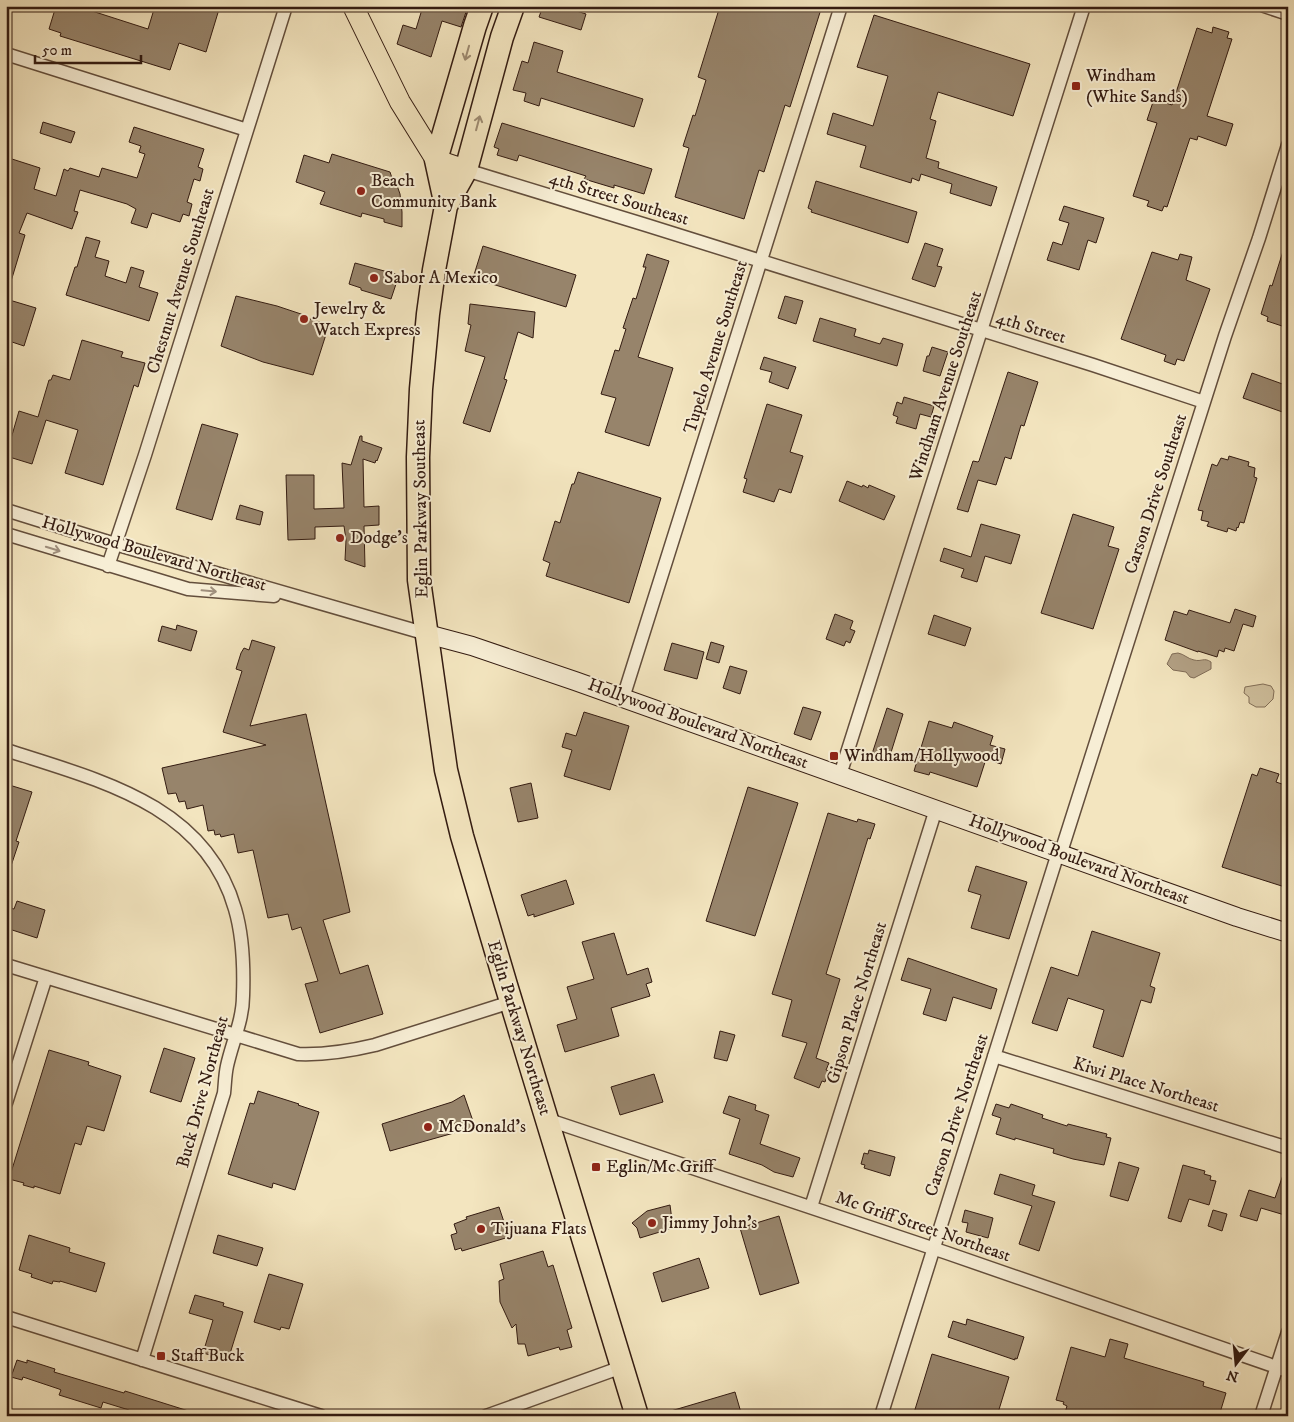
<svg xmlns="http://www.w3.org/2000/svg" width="1294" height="1422" viewBox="0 0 1294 1422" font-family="'IM FELL DW Pica',serif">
<rect width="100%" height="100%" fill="#f3e5bf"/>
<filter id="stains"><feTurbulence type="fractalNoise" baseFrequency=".004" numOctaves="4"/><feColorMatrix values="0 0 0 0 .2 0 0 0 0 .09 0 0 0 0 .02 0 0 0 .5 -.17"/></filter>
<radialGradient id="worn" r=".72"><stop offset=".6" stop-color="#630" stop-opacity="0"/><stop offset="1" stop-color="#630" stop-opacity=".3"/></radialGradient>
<path fill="#d2c3a1" stroke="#826f59" d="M1263,684L1271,686L1274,691L1273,699L1265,707H1256L1249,703V697L1244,693L1245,687Z"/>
<path fill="#b2a084" stroke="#7f6b56" d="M1178,653C1184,654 1188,659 1194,660C1202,662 1204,657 1211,662V669L1194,678L1190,677L1186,672L1173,670L1167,664L1172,654Z"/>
<path fill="#97846b" stroke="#331b11" d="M56,6H94L92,11L148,29L155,6H220L206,52L179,43L170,70L60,36L61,33L49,29Z
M423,6H468L461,27L442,21L431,57L397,44L403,25L416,29Z
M543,6H561L586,14L581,30L539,17Z
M720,6H822L790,107L785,105L764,172L759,170L744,219L675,197L689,148L683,146L693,115L695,116L706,80L698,77Z
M874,15L1030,64L1013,116L938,92L930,119L936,121L926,158L939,162L938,168L997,187L991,206L950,193L952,184L921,174L919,181L912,178L911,183L860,167L866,146L827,134L833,113L873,126L888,76L857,67Z
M1213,27L1229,32L1227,38L1232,39L1207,116L1233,124L1226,146L1198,136L1197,140L1190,138L1167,207L1164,206L1162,211L1147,206L1149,201L1133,196L1157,123L1147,120L1154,99L1172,105L1197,28L1212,33Z
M534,42L563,51L557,72L643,99L634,127L541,98L539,106L524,101L526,93L513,90L522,61L528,63Z
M43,122L75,132L71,143L40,133Z
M502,123L652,169L644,194L614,185V188L584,179L586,176L519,155L517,161L497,155L499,149L494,147Z
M134,127L204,149L198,167L203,169L200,181L194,179L187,202L192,204L189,216L183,214L180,222L152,213L147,228L131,223L136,209L127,204L80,190L74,211L78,212L72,229L27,213L19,233L25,235L9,288L6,287V177L12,159L40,168L34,189L56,196L64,169L68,171L70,168L99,177L102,168L137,178L145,154L139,152L141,146L129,142Z
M332,154L390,172L392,178L394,177L400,194L402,212V227L384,222V219L362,213L361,217L320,204L325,192L296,182L304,155L329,163Z
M816,181L917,212L908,243L811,212L812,210L808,208Z
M1064,206L1104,218L1096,243L1088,240L1079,270L1047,260L1053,242L1062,245L1069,223L1059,220Z
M86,237L100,241L95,257L109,261L105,276L126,283L131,267L144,271L139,287L158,293L149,321L66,295L75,267H77Z
M925,243L943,249L937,266L942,267L935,287L912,279Z
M1285,245H1288V328L1267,321L1268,317L1261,314L1270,285L1272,286Z
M483,246L576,275L566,307L473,278Z
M1152,252L1178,260L1180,254L1192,257L1186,280L1210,289L1184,361L1177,359L1175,365L1164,361L1166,355L1121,339Z
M647,254L669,261L638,357L673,368L649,446L605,432L616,398L601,394L615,350L619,351L626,329L623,328L633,298L636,299L646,267H643Z
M355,263L399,275L391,299L361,290V288L349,284Z
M236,296L277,306L304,315V317L329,325L313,375L263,362L221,346Z
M785,296L803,301L796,324L778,318Z
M6,299L36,308L24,346L6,340Z
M470,304L535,312L533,338L518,332L504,379L507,380L490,432L463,423L485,357L465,351L471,325L468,324Z
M820,318L856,329L854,336L880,344L883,338L903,344L897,366L813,341Z
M82,340L123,352L121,357L145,363L138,387L134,385L103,485L65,473L78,430L46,420L32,464L6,456L19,411L38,417L49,380H51L53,375L70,380Z
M932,347L948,352L940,376L923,371L927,356H929Z
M764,357L796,367L788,389L769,382L772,372L760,369Z
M1008,372L1038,382L1024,426L1021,425L1011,459L1005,457L996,485L978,480L968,512L957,509L973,461L978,462L979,461Z
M1252,373L1288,386V414L1243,398Z
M904,397L934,406L931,417L920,414L916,429L896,423L898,417L893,415L897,402L902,404Z
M767,404L802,415L790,452L803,456L791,493L779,489L774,502L743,492L747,479L744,478Z
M202,424L238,434L212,520L176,509Z
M360,436H362V441L382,448L377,461L376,460L375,463L363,459L364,507L379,506V525L364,526L365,567L345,560L346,540L344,526L315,527V539L288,540L286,475H314V509L344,508L342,463L351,465Z
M1229,456L1249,462L1248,466L1255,468L1254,477L1257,478L1244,523L1240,522L1238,528L1237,527L1236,531L1228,528L1227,532L1207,526L1209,522L1201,520L1203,511L1198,510L1212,464L1217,466L1221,458L1228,460Z
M578,472L661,498L629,603L546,576L550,563L543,560L555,521L560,523L572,484H574Z
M847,481L862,487L863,485L868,488L869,485L895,496L884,520L839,501Z
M240,505L263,512L260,525L236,519Z
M1073,514L1114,527L1108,546L1119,549L1093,629L1041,613Z
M981,524L1020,535L1011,564L985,556L977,582L961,577L964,569L940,561L944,548L971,557Z
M1235,609L1256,616L1253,627L1243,624L1234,651L1225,648L1224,652L1219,650L1217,657L1198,651V652L1165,640L1174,611L1187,615L1189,610L1230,623Z
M835,614L853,621L850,629L855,631L850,643L846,641L844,646L826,639Z
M934,615L971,628L965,646L928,634Z
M177,625L197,631L191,651L158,641L162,626L176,630Z
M252,640L275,647L250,726L306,714L350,912L323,920L340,974L368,965L383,1014L320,1033L305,984L318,981L301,927L292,930L288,914L268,918L253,850L238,853L234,834L221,837L220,834L215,835L214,830L208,831L203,805L187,809L185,801L179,802L176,793L168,794L162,768L266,745L223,732L242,671L236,669L241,653L244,648L249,650Z
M711,642L724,646L719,663L706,659Z
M672,643L704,652L697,679L664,670Z
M730,666L747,671L740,694L723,688Z
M803,707L821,712L811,740L794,734Z
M887,708L903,714L888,762H885L871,757Z
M584,712L629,726L610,790L564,776L572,750L562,747L566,733L576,736Z
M929,721L952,728L954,722L993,736L990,745L1005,749L1001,764L986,759L977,787L930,772L929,775L914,771Z
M1260,768L1279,774L1276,782L1288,786V888L1222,867L1252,774L1257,776Z
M531,783L538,818L518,822L510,788Z
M6,784L32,792L16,841L19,842L8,875L6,874Z
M748,787L798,803L755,936L706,921Z
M828,813L857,822L858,819L875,824L870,839L868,838L826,974L840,979L816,1058L829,1063L826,1070L829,1071L825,1082L822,1081L819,1088L794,1078L807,1043L782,1036L792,1000L772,994Z
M976,866L1027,882L1009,939L971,928L981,895L968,891Z
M566,880L574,904L534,917V914L528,916L521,895Z
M17,901L45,910L37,938L6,928V907L14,909Z
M1092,931L1160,953L1150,986L1155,988L1151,1003L1141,1000L1123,1057L1093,1047L1104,1010L1068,998L1057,1031L1032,1023L1051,967L1078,976Z
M614,933L627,975L648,968L652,982L646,984L650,996L611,1008L619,1036L565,1052L557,1025L577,1019L567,987L594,979L582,942Z
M908,958L997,989L991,1009L953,997L946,1021L923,1014L931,989L901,980Z
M720,1031L735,1035L727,1061L714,1058Z
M164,1048L195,1058L181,1102L150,1092Z
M49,1050L89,1062L88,1065L121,1076L104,1131L87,1126L81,1145L75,1143L60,1194L34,1186V1188L23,1185L24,1183L9,1179Z
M654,1074L663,1102L620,1115L611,1087Z
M258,1091L299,1104L298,1105L319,1112L295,1190L273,1183L272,1188L228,1174L250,1103L254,1104Z
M464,1095L475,1127L390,1151L382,1124L452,1102Z
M729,1096L756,1105L755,1110L769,1115L760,1144L800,1158L793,1177L774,1172L762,1165L729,1154L740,1119L723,1113Z
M996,1104L1009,1108L1011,1104L1043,1115L1042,1118L1067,1126L1068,1124L1107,1134L1106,1137L1111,1138L1104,1165L1073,1159L1053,1153L1054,1149L1015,1138V1140L996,1134L1001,1118L992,1115Z
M869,1150L895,1157L890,1176L864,1168L865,1165L861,1164L864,1153L868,1154Z
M1119,1162L1139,1168L1128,1201L1110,1196Z
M1183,1165L1205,1171L1204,1174L1211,1176L1210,1180L1216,1181L1209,1205L1189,1199L1181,1222L1168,1218Z
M1285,1169H1288V1216L1261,1208L1257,1221L1240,1216L1249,1190L1275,1198Z
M1000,1174L1035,1185L1032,1195L1055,1202L1039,1251L1019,1244L1032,1206L994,1194Z
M670,1205L673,1228L640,1238L637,1228L632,1223L647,1211Z
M499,1207L509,1237L462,1251L461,1248L455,1250L451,1235L457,1233L454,1224L467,1219L466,1217Z
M965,1210L993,1218L988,1238L966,1232L968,1223L962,1222Z
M1213,1210L1227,1214L1222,1231L1208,1226Z
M779,1216L799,1283L760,1295L740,1228Z
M29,1235L70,1248L69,1252L105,1263L96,1292L60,1281V1282L53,1281L52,1284L31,1277L32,1274L19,1270Z
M218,1235L263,1248L257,1266L213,1253Z
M543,1251L548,1267L553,1265L572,1328L567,1330L572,1347L560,1350L559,1347L528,1356L525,1344H518L516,1324L512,1328L500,1302L499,1281L504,1279L500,1264Z
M699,1258L709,1288L662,1302L653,1273Z
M269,1274L303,1284L289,1329L281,1327L280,1330L254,1322Z
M195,1295L224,1303L223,1306L243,1312L228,1360L203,1353L213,1320L189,1313Z
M967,1319L1024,1337L1017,1359L1015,1358V1360L948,1337L953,1321L966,1325Z
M1110,1339L1128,1344L1124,1358L1204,1382L1203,1386L1226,1393L1219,1416H1120L1106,1412L1105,1416H1064L1067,1406L1063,1404L1064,1402L1056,1400L1071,1347L1105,1357Z
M932,1354L1009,1377L997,1416H913Z
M17,1360L27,1363V1360L55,1369L54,1372L124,1393L125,1391L195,1413L194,1416H127L129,1410L103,1402L101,1408L59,1395L61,1390L59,1389L23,1377L22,1380L11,1377Z
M735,1392L742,1416H664V1413Z"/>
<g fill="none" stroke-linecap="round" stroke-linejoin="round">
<g stroke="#634e3c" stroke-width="15">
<path id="street" d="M1264,6L1288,14
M6,54L247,130
M466,170L646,225L1093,365L1204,402
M6,510L115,544L427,634
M6,534L188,589L274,596
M108,566L145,455L286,6
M623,698L841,6
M6,750C98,780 205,804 235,909C243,936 244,968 243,996C243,1020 232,1043 227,1066C225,1075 225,1084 224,1093L142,1360
M840,775L1084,6
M6,965L298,1054C324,1055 350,1051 375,1045L511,1002
M994,1056L1288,1148
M6,1103L46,977
M546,1119L947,1253L1288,1371
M811,1207L936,809
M6,1317L321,1416
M486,1416L622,1367
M881,1416L1058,853L1062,849L1225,336L1259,238L1288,145
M1261,1416L1288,1332"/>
</g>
<g stroke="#331b11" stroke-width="20">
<path id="secondary" d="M427,634L472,646L575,681L1237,917L1288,933"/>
</g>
<g stroke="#331b11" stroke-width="22">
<path id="primary" d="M353,6L400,102L436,160L466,170"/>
</g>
<g stroke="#331b11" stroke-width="25">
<path id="highway" d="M513,6L502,37L466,170L446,206L434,270L428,314L421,389L418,457L419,580L446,770L462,836L506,985L637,1416
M446,206L436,160L475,26L482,6"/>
</g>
<use href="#street" stroke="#f7eed5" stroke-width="12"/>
<use href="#secondary" stroke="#f7eed5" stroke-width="18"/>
<use href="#primary" stroke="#f3e5bf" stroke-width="20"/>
<use href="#highway" stroke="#f3e5bf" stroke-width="22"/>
</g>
<defs><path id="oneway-shaft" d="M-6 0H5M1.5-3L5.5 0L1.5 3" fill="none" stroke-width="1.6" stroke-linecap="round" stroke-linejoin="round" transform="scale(1.25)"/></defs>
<g stroke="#9d8a71">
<use href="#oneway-shaft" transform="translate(467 53) rotate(106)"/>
<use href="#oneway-shaft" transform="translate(478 123) rotate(-75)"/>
</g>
<g stroke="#9f8f7d">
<use href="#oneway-shaft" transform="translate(53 549) rotate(17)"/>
<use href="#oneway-shaft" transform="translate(209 591) rotate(5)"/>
</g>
<g fill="#8f2418" stroke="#f7eed5" stroke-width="2">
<rect x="1071" y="81" width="10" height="10" rx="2.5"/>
<circle cx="361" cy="191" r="5"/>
<circle cx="374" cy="278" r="5"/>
<circle cx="304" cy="319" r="5"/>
<circle cx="340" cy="538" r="5"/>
<rect x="829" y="751" width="10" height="10" rx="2.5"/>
<circle cx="428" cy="1127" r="5"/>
<rect x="591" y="1162" width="10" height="10" rx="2.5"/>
<circle cx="652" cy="1223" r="5"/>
<circle cx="481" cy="1229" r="5"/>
<rect x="156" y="1351" width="10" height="10" rx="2.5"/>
</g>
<g text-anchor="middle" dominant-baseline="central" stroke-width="4" stroke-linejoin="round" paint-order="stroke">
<g font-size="18" fill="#331b11" stroke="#f7eed5" text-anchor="start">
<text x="1086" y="76">Windham<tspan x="1086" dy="21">(White Sands)</tspan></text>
<text x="371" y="181">Beach<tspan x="371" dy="21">Community Bank</tspan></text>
<text x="384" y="278">Sabor A Mexico</text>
<text x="314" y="309">Jewelry &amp;<tspan x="314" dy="21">Watch Express</tspan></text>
<text x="350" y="538">Dodge's</text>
<text x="844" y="756">Windham/Hollywood</text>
<text x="438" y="1127">McDonald's</text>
<text x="606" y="1167">Eglin/Mc Griff</text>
<text x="662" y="1223">Jimmy John's</text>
<text x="491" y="1229">Tijuana Flats</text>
<text x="171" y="1356">Staff Buck</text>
</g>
<g font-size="18" fill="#331b11" stroke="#f7eed5">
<text transform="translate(619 199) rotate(17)">4th Street Southeast</text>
<text transform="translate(181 281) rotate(-73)">Chestnut Avenue Southeast</text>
<text transform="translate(1031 328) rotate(17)">4th Street</text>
<text transform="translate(716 347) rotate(-73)">Tupelo Avenue Southeast</text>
<text transform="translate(946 386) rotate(-72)">Windham Avenue Southeast</text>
<text transform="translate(1156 494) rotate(-72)">Carson Drive Southeast</text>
<text transform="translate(421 509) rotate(-91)">Eglin Parkway Southeast</text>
<text transform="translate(154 554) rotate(16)">Hollywood Boulevard Northeast</text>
<text transform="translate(698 724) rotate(20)">Hollywood Boulevard Northeast</text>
<text transform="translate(1079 860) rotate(20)">Hollywood Boulevard Northeast</text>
<text transform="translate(857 1003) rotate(-73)">Gipson Place Northeast</text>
<text transform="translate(519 1028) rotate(73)">Eglin Parkway Northeast</text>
<text transform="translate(1146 1085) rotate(17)">Kiwi Place Northeast</text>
<text transform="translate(203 1092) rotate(-75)">Buck Drive Northeast</text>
<text transform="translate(957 1115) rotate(-72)">Carson Drive Northeast</text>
<text transform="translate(923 1227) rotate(19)">Mc Griff Street Northeast</text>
</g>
</g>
<rect width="1294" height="1422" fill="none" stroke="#f3e5bf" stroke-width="25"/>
<rect x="8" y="8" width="1279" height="1407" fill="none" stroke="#331b11" stroke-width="2.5"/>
<rect x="12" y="12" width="1269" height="1397" fill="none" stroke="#331b11"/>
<g transform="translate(1236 1364) rotate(196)" stroke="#f7eed5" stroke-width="4" paint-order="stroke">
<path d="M0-4L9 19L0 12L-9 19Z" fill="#331b11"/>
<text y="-8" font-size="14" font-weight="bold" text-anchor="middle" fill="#331b11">N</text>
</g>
<path d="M35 55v8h106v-8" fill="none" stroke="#331b11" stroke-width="2.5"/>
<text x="42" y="55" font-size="15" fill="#331b11" stroke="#f7eed5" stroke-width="4" paint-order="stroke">50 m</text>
<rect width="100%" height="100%" filter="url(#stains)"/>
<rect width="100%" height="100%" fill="url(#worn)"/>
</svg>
